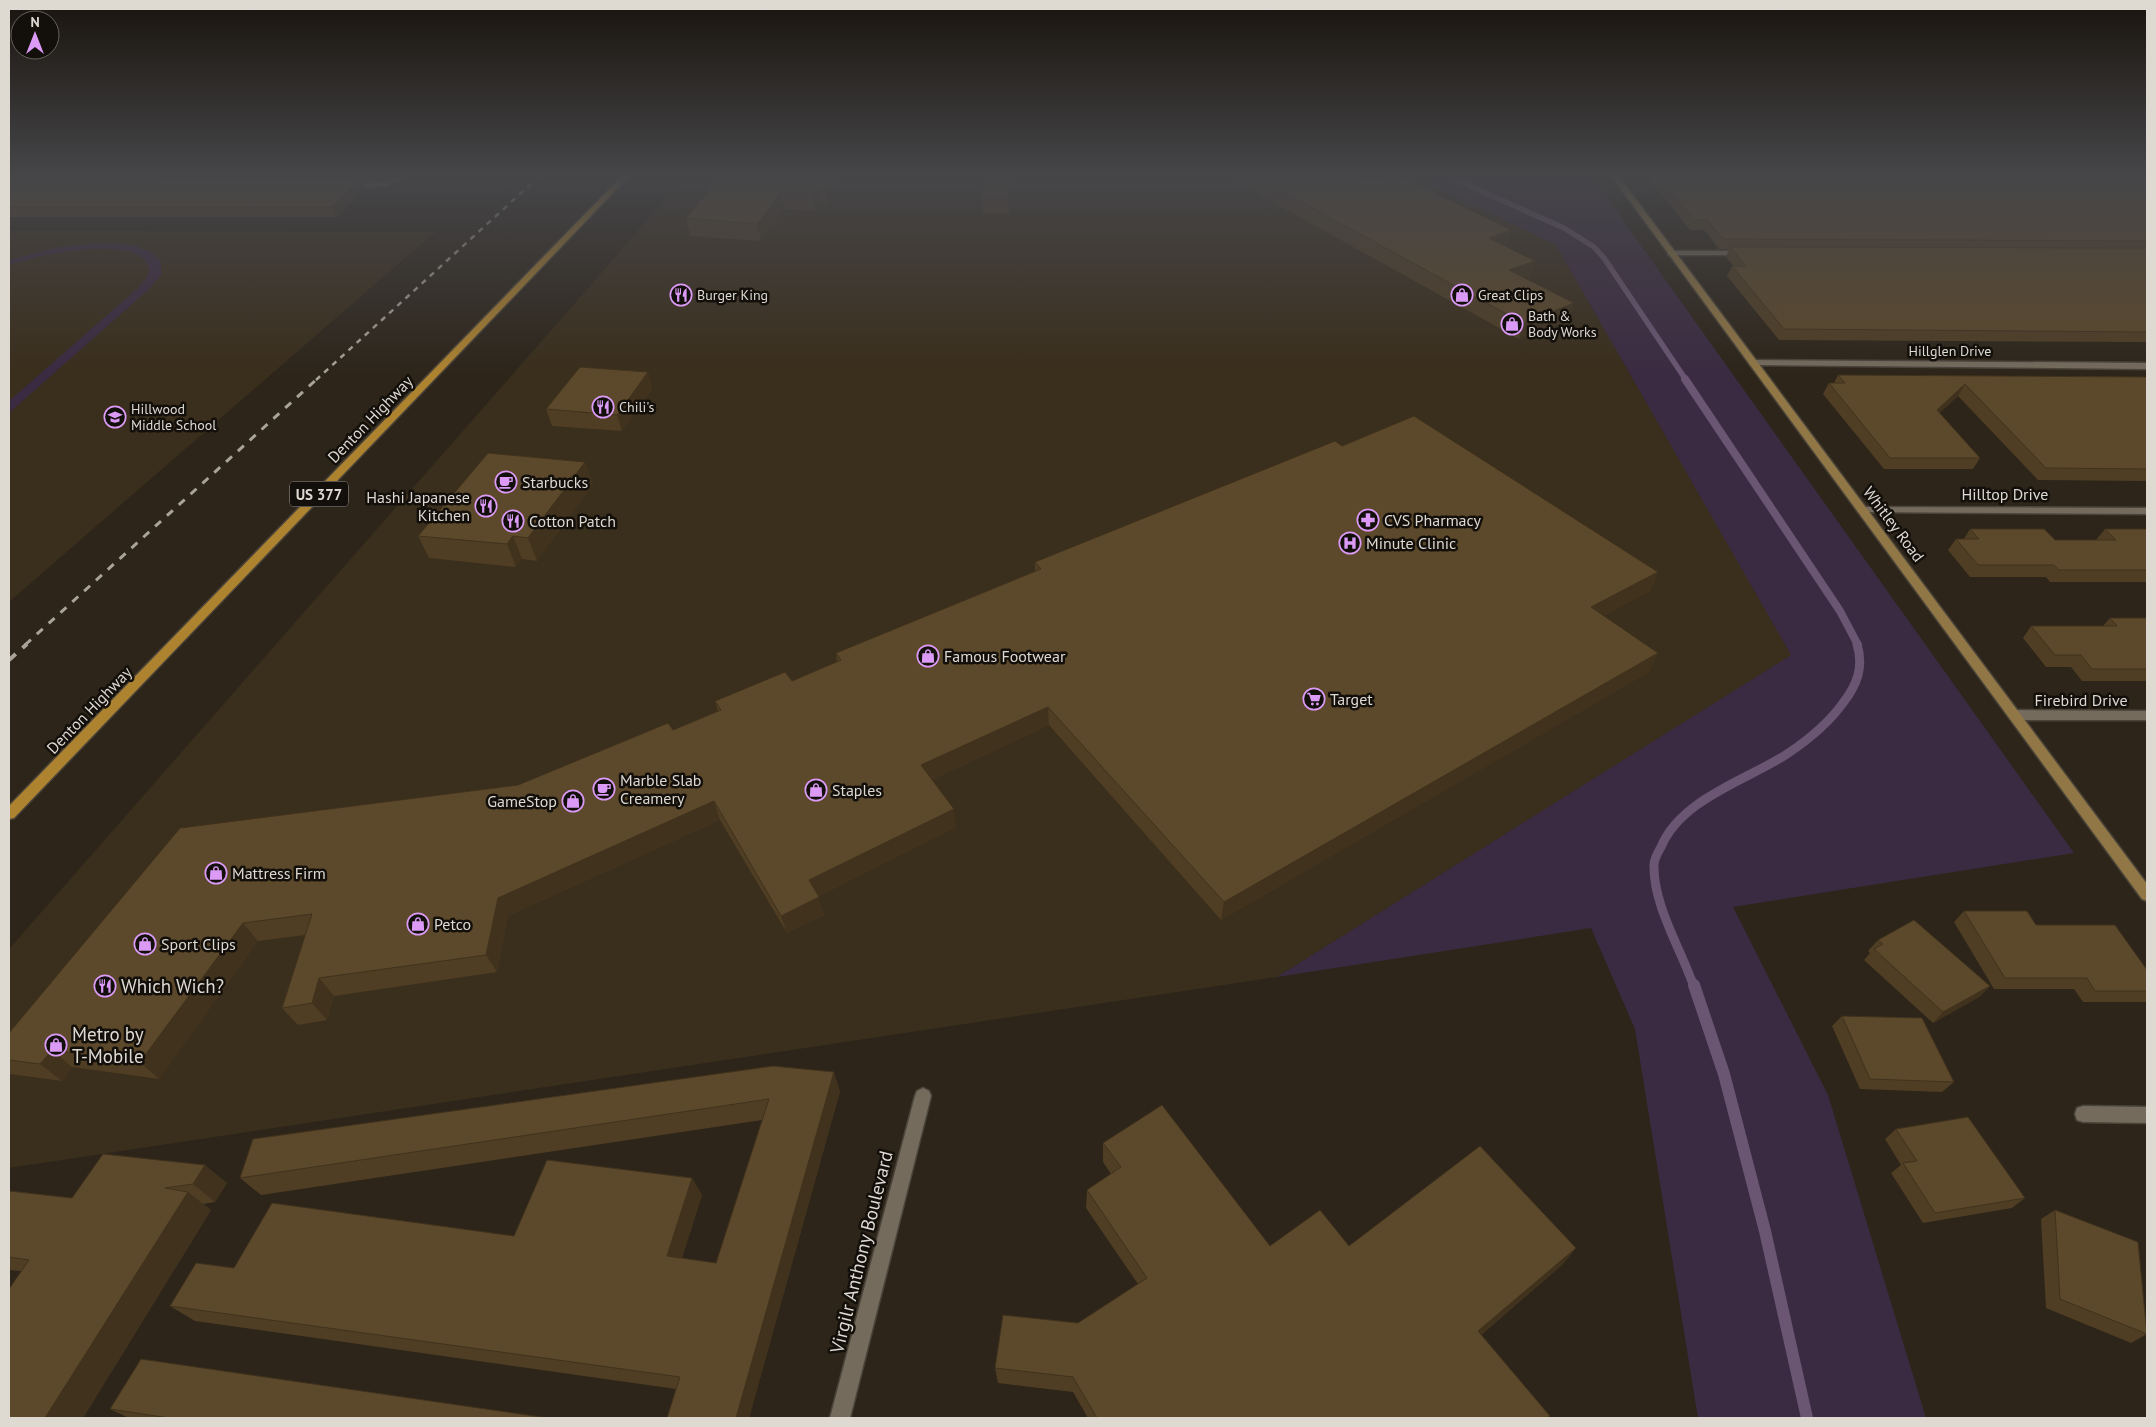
<svg xmlns="http://www.w3.org/2000/svg" width="2156" height="1427" viewBox="0 0 2156 1427" font-family="'PT Sans',sans-serif">
<rect width="100%" height="100%" fill="#2d251a"/>
<path fill="#3a2e1c" d="M688,174H1410L1556,245L1792,655L1277,977L9,1168V949Z
M9,231L435,232L9,602Z"/>
<path fill="#3b2b42" d="M1410,174H1590L2074,853L1733,907L1828,1095L1926,1418H1698L1635,1029L1591,928L1277,977L1791,655L1556,245Z
M89,244C112,243 147,241 161,262V275L149,289L9,413V401L137,289C144,282 153,273 147,263C128,234 36,256 9,265V260L55,248Z"/>
<g fill="none" stroke-linecap="round" stroke-linejoin="round">
<path stroke="#6a5673" stroke-width="5.5" d="M1443,174L1564,228L1594,247L1604,258L1686,380"/>
<path stroke="#6a5673" stroke-width="8" d="M1685,379L1840,611L1858,645"/>
<path stroke="#6a5673" stroke-width="9" d="M1694,987C1681,949 1653,905 1654,865C1654,859 1658,852 1661,847C1681,799 1747,780 1787,754C1808,740 1828,724 1843,703C1857,685 1864,667 1857,644"/>
<path stroke="#6a5673" stroke-width="12" d="M1694,985L1724,1074L1765,1231L1807,1418"/>
<g stroke="#4a4339" stroke-width="3">
<path id="street" d="M400,174H409L386,186L348,188L344,186L348,184L385,182Z
M1668,251H1744L1748,253L1744,255H1668Z
M1753,360L2147,363V369L1750,365L1749,363Z
M1862,507L2147,508V514L1858,512L1857,510L1858,508Z
M2014,710L2147,711V720H2014L2010,718L2008,715L2010,712Z
M923,1088L929,1091L931,1096L850,1418H830L915,1096L917,1091Z
M2083,1106L2147,1107V1123L2083,1122L2077,1120L2075,1114L2077,1108Z"/>
</g>
<g stroke="#4a4339" stroke-width="3">
<path id="secondary" d="M1610,174H1617L2147,884V901L2142,899Z"/>
</g>
<g stroke="#4a4339" stroke-width="3">
<path id="primary" d="M624,174H631L14,818L9,819V806Z"/>
</g>
<use href="#street" fill="#746b5d" fill-rule="evenodd"/>
<use href="#secondary" fill="#917746" fill-rule="evenodd"/>
<use href="#primary" fill="#ae8330" fill-rule="evenodd"/>
<path stroke="#a9a39a" stroke-width="2.5" stroke-dasharray="5.5 5.5" stroke-linecap="butt" d="M316,380L542,174"/>
<path stroke="#a9a39a" stroke-width="3" stroke-dasharray="8 8" stroke-linecap="butt" d="M25,645L317,379"/>
<path stroke="#a9a39a" stroke-width="4" stroke-dasharray="9 9" stroke-linecap="butt" d="M9,660L27,644"/>
</g>
<path fill="#4f3e24" d="M9,174H380L373,181H362L365,189L336,217H9Z
M723,174H848L828,205L820,204L815,211L784,209L761,241L690,236L686,218Z
M985,174H1013L1009,213H983L982,198Z
M1222,174H1353L1368,182L1511,230L1507,245L1505,246L1535,261L1530,276L1525,278L1569,319L1519,339Z
M1653,174H2147V342L1779,340L1727,276L1732,266H1733L1726,257L1729,249H1719L1704,230H1690L1651,181Z
M648,372L652,389L622,431L552,426L546,409Z
M1838,375L2147,377V481L2038,480L1958,396L1939,413L1980,458L1973,469H1884L1823,394L1829,383H1834Z
M1342,446L1658,572L1650,591L1603,616L1658,653L1649,672L1221,920L1049,725L932,780L956,827L818,896L824,915L787,933L720,820L508,916L497,972L334,996L327,1020L298,1025L282,1008L305,935L258,941L159,1079L72,1067L62,1081L10,1074L9,1073V1033L518,785L673,730L718,711L715,701L792,681L837,662L836,653L1035,571V562Z
M585,462L593,484L537,561L522,559L516,567L429,558L418,536Z
M1970,529L2055,540H2096L2105,529H2147V582H2050L2046,577H1970L1948,550L1956,539H1964Z
M2110,618H2147V681H2082L2071,667H2046L2023,638L2031,626H2103Z
M1964,911L2036,925L2147,970V1002H2083L2074,989H1994L1954,922Z
M1878,940L1990,986L1979,997L1933,1023L1864,960L1870,953L1868,951Z
M1842,1016L1954,1082L1942,1092L1860,1089L1832,1026Z
M840,1091L749,1418H667L676,1389L195,1321L170,1306L234,1268L514,1236L692,1178L702,1195L682,1258L716,1263L762,1120L261,1195L240,1178L253,1139Z
M1896,1129L2025,1198L2012,1208L1923,1223L1891,1173L1901,1165L1885,1139Z
M1103,1143L1270,1246L1576,1248L1562,1265L1481,1335L1548,1418H1088L1073,1392L998,1383L995,1368L1078,1323L1138,1284L1086,1208L1087,1190L1111,1174L1103,1162Z
M103,1154L227,1183L215,1202L203,1204L211,1210L83,1418H9L21,1271L9,1270V1191L72,1198Z
M2055,1210L2147,1334L2131,1343L2046,1308L2041,1219Z
M110,1409L548,1418H129Z"/>
<path fill="#40321d" d="M370,174H380L373,181Z
M835,174H848L828,205L825,188Z
M1011,174H1013L1009,213L1008,198Z
M361,179L365,189L336,217L331,207Z
M817,187L820,204L815,211L813,194Z
M781,192L784,209L761,241L757,224Z
M1511,230L1507,245L1485,253L1489,238Z
M1535,261L1530,276L1505,285L1509,270Z
M1574,303L1569,319L1519,339L1523,323Z
M648,372L652,389L622,431L617,415Z
M1965,384L1958,396L1930,422L1937,410Z
M585,462L593,484L537,561L528,538Z
M513,536L522,559L516,567L507,544Z
M1658,572L1650,591L1584,626L1591,607Z
M1658,653L1649,672L1221,920L1224,902Z
M1048,707L1049,725L924,784L921,765Z
M714,801L720,820L508,916L497,972L486,955L498,898Z
M954,809L956,827L813,898L809,880Z
M819,897L824,915L787,933L781,916Z
M243,923L258,941L159,1079L140,1062Z
M319,978L334,996L327,1020L312,1003Z
M1990,986L1979,997L1933,1023L1943,1012Z
M52,1050L72,1067L62,1081L40,1064Z
M834,1072L840,1091L749,1418H736Z
M205,1165L227,1183L215,1202L193,1184Z
M692,1178L702,1195L677,1273L667,1256Z
M188,1192L211,1210L83,1418H45Z
M1576,1248L1562,1265L1466,1347L1478,1331Z"/>
<path fill="#5c482a" stroke="#40321d" d="M723,174H835L825,188L817,187L813,194L781,192L757,224L686,218Z
M985,174H1011L1008,198H982Z
M1250,174H1353L1368,182L1393,174H1397L1511,230L1489,238L1535,261L1509,270L1574,303L1523,323Z
M1657,174H2147V241L1723,239L1707,220H1694Z
M9,178L361,179L331,207H9Z
M1730,247L2147,248V332L1784,329L1732,266H1746Z
M580,367L648,372L617,415L546,409Z
M1838,375L2147,377V469L2046,468L1965,384L1937,410L1980,458H1890L1829,383H1845Z
M1414,416L1658,572L1591,607L1658,653L1224,902L1048,707L921,765L954,809L809,880L819,897L781,916L714,801L498,898L486,955L319,978L312,1003L282,1008L312,914L243,923L140,1062L52,1050L40,1064L9,1060V1033L180,828L518,785L668,723L673,730L721,710L715,701L785,672L792,681L841,660L836,653L1041,569L1035,562L1335,441L1342,446Z
M488,453L585,462L528,538L513,536L507,544L418,536Z
M1970,529H2044L2055,540H2116L2105,529H2147V570H2059L2054,565H1978L1956,539H1979Z
M2110,618H2147V669H2092L2081,655H2055L2031,626H2117Z
M1964,911H2027L2036,925H2115L2147,970V991H2095L2087,978H2005Z
M1914,920L1990,986L1943,1012L1874,949L1883,944L1878,940Z
M1842,1016L1922,1018L1954,1082L1870,1079Z
M773,1066L834,1072L736,1418H667L680,1377L170,1306L196,1263L234,1268L272,1203L514,1236L547,1160L692,1178L667,1256L716,1263L769,1099L240,1178L253,1139Z
M1162,1105L1270,1246L1320,1210L1349,1246L1480,1146L1576,1248L1478,1331L1550,1416L1547,1418H1097L1073,1377L995,1368L1003,1315L1078,1323L1147,1278L1087,1190L1121,1167L1103,1143Z
M1968,1117L2025,1198L1935,1213L1903,1163L1917,1161L1896,1129Z
M103,1154L205,1165L193,1184L165,1188L188,1192L45,1418H9V1289L29,1260L9,1257V1191L72,1198Z
M2055,1210L2138,1242L2147,1334L2060,1299Z
M141,1359L548,1418H169L110,1409Z"/>
<linearGradient id="sky" x2="0" y2="1"><stop stop-color="#19140e"/><stop offset="0.47" stop-color="#464649"/><stop offset="1" stop-color="#464649" stop-opacity="0"/></linearGradient>
<rect width="2156" height="374" fill="url(#sky)"/>
<defs>
<g id="restaurant-ring" transform="scale(1.125)"><circle r="9.5" fill="#130f0a" stroke="#da9af6" stroke-width="1.5"/><path d="M-5-6h1v4h1v-4h1v4h1v-4h1v5L-1.5 .5V6h-2V.5L-5-1ZM5-6V6H3V1.5H1.5Q1.5-4 5-6Z" fill="#da9af6"/></g>
<g id="shop-ring" transform="scale(1.125)"><circle r="9.5" fill="#130f0a" stroke="#da9af6" stroke-width="1.5"/><path d="M-5-2.5h2.3a2.7 3.5 0 0 1 5.4 0H5L5.5 6h-11ZM-1.5-2.5h3a1.5 2.3 0 0 0-3 0Z" fill="#da9af6"/></g>
<g id="school-ring" transform="scale(1.125)"><circle r="9.5" fill="#130f0a" stroke="#da9af6" stroke-width="1.5"/><path d="M0-5L7-2L0 1L-7-2ZM-4 1L0 2.5L4 1V4Q0 6-4 4Z" fill="#da9af6"/></g>
<g id="cafe-ring" transform="scale(1.125)"><circle r="9.5" fill="#130f0a" stroke="#da9af6" stroke-width="1.5"/><path d="M-5.5-4.5H6V0H3Q3 3.5 0 3.5H-2.5Q-5.5 3.5-5.5 0ZM3-3.2v2h1.7v-2ZM-6 4.5H4V6H-6Z" fill="#da9af6"/></g>
<g id="pharmacy-ring" transform="scale(1.125)"><circle r="9.5" fill="#130f0a" stroke="#da9af6" stroke-width="1.5"/><path d="M-2-6h4v4h4v4h-4v4h-4v-4h-4v-4h4Z" fill="#da9af6"/></g>
<g id="hospital-ring" transform="scale(1.125)"><circle r="9.5" fill="#130f0a" stroke="#da9af6" stroke-width="1.5"/><path d="M-5-5h3v3.5h4V-5h3V5h-3V1.5h-4V5h-3Z" fill="#da9af6"/></g>
<g id="supermarket-ring" transform="scale(1.125)"><circle r="9.5" fill="#130f0a" stroke="#da9af6" stroke-width="1.5"/><path d="M-6-5.5h2.5l.6 2H6L4.5 2H-2.5L-4.4-4H-6ZM-1.5 3.2a1.3 1.3 0 1 0 .1 0ZM3 3.2a1.3 1.3 0 1 0 .1 0Z" fill="#da9af6"/></g>
</defs>
<g fill-rule="evenodd">
<use href="#restaurant-ring" x="681" y="295"/>
<use href="#shop-ring" x="1462" y="295"/>
<use href="#shop-ring" x="1512" y="324"/>
<use href="#restaurant-ring" x="603" y="407"/>
<use href="#school-ring" x="115" y="417"/>
<use href="#cafe-ring" x="506" y="482"/>
<use href="#restaurant-ring" x="486" y="506"/>
<use href="#pharmacy-ring" x="1368" y="520"/>
<use href="#restaurant-ring" x="513" y="521"/>
<use href="#hospital-ring" x="1350" y="543"/>
<use href="#shop-ring" x="928" y="656"/>
<use href="#supermarket-ring" x="1314" y="699"/>
<use href="#cafe-ring" x="604" y="789"/>
<use href="#shop-ring" x="816" y="790"/>
<use href="#shop-ring" x="573" y="801"/>
<use href="#shop-ring" x="216" y="873"/>
<use href="#shop-ring" x="418" y="924"/>
<use href="#shop-ring" x="145" y="944"/>
<use href="#restaurant-ring" x="105" y="986"/>
<use href="#shop-ring" x="56" y="1045"/>
</g>
<g text-anchor="middle" dominant-baseline="central" stroke-width="5" stroke-linejoin="round" paint-order="stroke">
<g font-size="14" fill="#ded9d1" stroke="#130f0a" text-anchor="start">
<text x="697" y="295">Burger King</text>
<text x="1478" y="295">Great Clips</text>
<text x="1528" y="316">Bath &amp;<tspan x="1528" dy="16">Body Works</tspan></text>
<text x="619" y="407">Chili's</text>
<text x="131" y="409">Hillwood<tspan x="131" dy="16">Middle School</tspan></text>
</g>
<g font-size="14" fill="#ded9d1" stroke="#130f0a">
<text x="1950" y="351">Hillglen Drive</text>
</g>
<rect fill="#130f0a" stroke="#a19c95" stroke-width="1" x="290" y="481.5" width="58" height="25" rx="4"/>
<g font-size="15" font-weight="bold" fill="#ded9d1">
<text x="319" y="494">US 377</text>
</g>
<g font-size="16" fill="#ded9d1" stroke="#130f0a">
<text transform="translate(370 419) rotate(-46)">Denton Highway</text>
<text x="2005" y="494">Hilltop Drive</text>
<text transform="translate(1894 524) rotate(53)">Whitley Road</text>
<text x="2081" y="700">Firebird Drive</text>
<text transform="translate(89 710) rotate(-46)">Denton Highway</text>
</g>
<g font-size="16" fill="#ded9d1" stroke="#130f0a" text-anchor="start">
<text x="522" y="482">Starbucks</text>
<text x="470" y="497" text-anchor="end">Hashi Japanese<tspan x="470" dy="18">Kitchen</tspan></text>
<text x="1384" y="520">CVS Pharmacy</text>
<text x="529" y="521">Cotton Patch</text>
<text x="1366" y="543">Minute Clinic</text>
<text x="944" y="656">Famous Footwear</text>
<text x="1330" y="699">Target</text>
<text x="620" y="780">Marble Slab<tspan x="620" dy="18">Creamery</tspan></text>
<text x="832" y="790">Staples</text>
<text x="557" y="801" text-anchor="end">GameStop</text>
<text x="232" y="873">Mattress Firm</text>
<text x="434" y="924">Petco</text>
<text x="161" y="944">Sport Clips</text>
</g>
<g font-size="19" fill="#ded9d1" stroke="#130f0a" text-anchor="start">
<text x="121" y="986">Which Wich?</text>
<text x="72" y="1034">Metro by<tspan x="72" dy="22">T-Mobile</tspan></text>
</g>
<g font-size="19" fill="#ded9d1" stroke="#130f0a">
<text transform="translate(861 1252) rotate(-76)">Virgilr Anthony Boulevard</text>
</g>
</g>
<rect width="2156" height="1427" fill="none" stroke="#ded9d1" stroke-width="20"/>
<g transform="translate(35 35)"><circle r="24" fill="#130f0a" stroke="#64605a"/>
<path d="M0-4L9 19L0 12L-9 19Z" fill="#da9af6"/>
<text y="-8" font-size="14" font-weight="bold" text-anchor="middle" fill="#ded9d1">N</text>
</g>
</svg>
